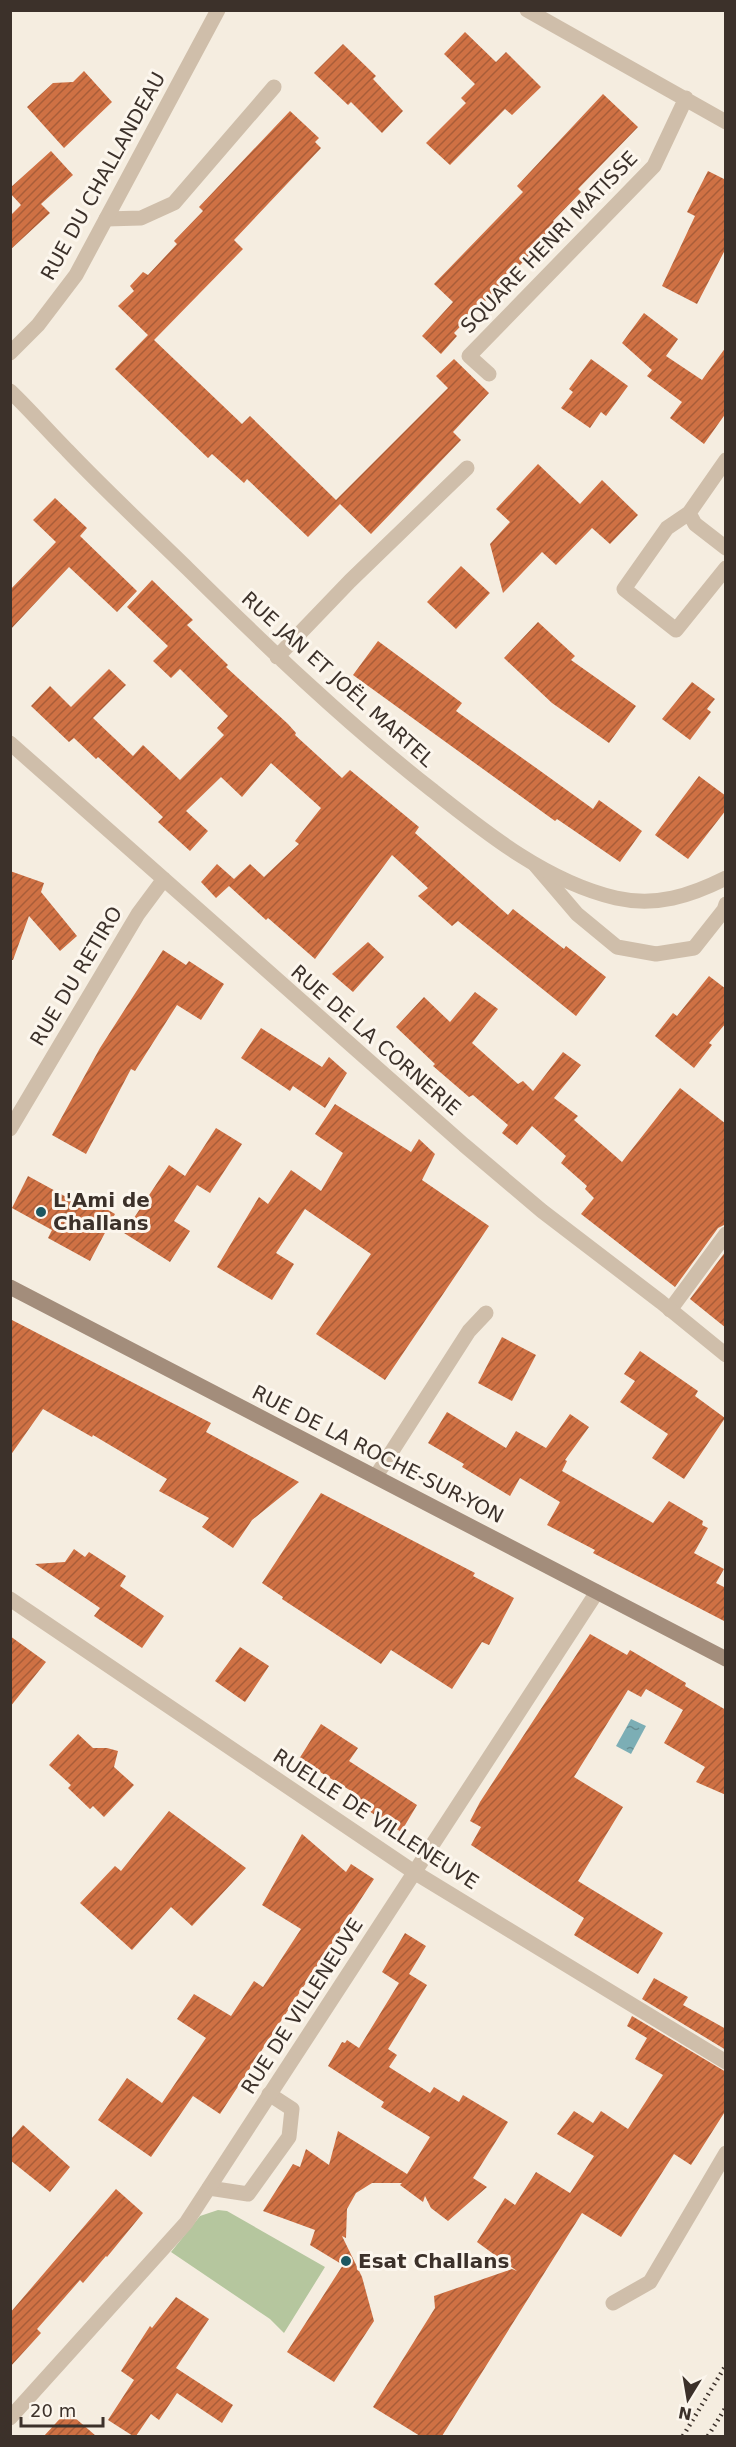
<svg xmlns="http://www.w3.org/2000/svg" width="736" height="2447" viewBox="0 0 736 2447" font-family="'DejaVu Sans',sans-serif">
<defs>
<pattern id="water-ripples" width="26" height="14" patternUnits="userSpaceOnUse" patternTransform="scale(1.5)"><rect width="26" height="14" fill="#7caeb5"/><path d="M2 4q2-2 4 0t4 0M15 11q2-2 4 0t4 0" fill="none" stroke="#678e93"/></pattern>
<pattern id="building-hatch" width="6" height="6" patternUnits="userSpaceOnUse" patternTransform="scale(1.5)"><rect width="6" height="6" fill="#cf7144"/><path d="M-1 1l2-2M0 6l6-6M5 7l2-2" fill="none" stroke="#a95d39"/></pattern>
</defs>
<rect width="100%" height="100%" fill="#f5ede0"/>
<path fill="#b5c69e" d="M218,2210L227,2211L325,2267L284,2333L270,2319L171,2252L200,2216Z"/>
<path fill="url(#water-ripples)" d="M631,1719L646,1726L631,1754L616,1746Z"/>
<path fill="url(#building-hatch)" d="M465,32L496,62L506,52L541,87L512,115L505,109L450,165L426,143L466,103L461,98L475,84L444,54Z
M343,44L376,76L373,79L403,111L382,133L351,102L348,105L314,73Z
M84,71L112,102L64,148L27,107L53,83L73,82Z
M603,94L638,127L578,189L581,192L553,221L558,226L454,333L457,336L441,354L422,336L453,302L434,284L523,192L517,186Z
M290,111L319,138L315,142L321,148L234,240L243,249L154,340L242,424L250,416L336,500L448,388L436,376L454,359L489,393L453,432L461,440L371,534L340,504L308,537L247,479L244,483L212,454L208,458L115,369L148,335L118,306L134,291L130,286L143,272L148,275L177,244L174,241L203,211L199,207Z
M51,151L73,175L41,204L50,213L10,250V216L21,205L10,193V188Z
M708,171L726,180V248L697,304L662,286L695,216L687,212Z
M644,313L678,339L666,356L702,380L726,347V413L704,444L670,418L682,402L647,376L652,370L622,343Z
M591,359L628,386L606,416L601,412L590,428L561,408L573,392L569,389Z
M538,464L580,504L602,480L638,515L610,544L592,528L556,565L542,552L503,593L490,544L510,522L496,509Z
M55,498L87,528L80,536L137,591L117,612L69,567L10,630V590L56,542L33,520Z
M461,566L490,593L456,629L427,602Z
M152,580L193,620L187,625L228,665L226,667L288,724L296,733L295,735L342,778L350,770L419,827L415,833L508,915L513,909L564,949L566,946L606,977L576,1016L458,921L452,926L418,896L428,888L392,855L315,959L268,918L266,920L229,886L216,898L201,882L217,864L234,879L250,864L264,877L299,844L295,841L321,808L271,763L242,797L221,777L186,811L208,831L190,851L158,822L163,817L98,757L96,759L74,738L69,742L31,706L50,686L71,707L109,669L126,685L93,718L133,756L143,745L180,780L224,735L217,728L228,716L180,669L171,678L153,661L168,646L127,607Z
M538,622L575,656L571,660L636,706L609,743L552,703L504,658Z
M378,641L462,703L456,711L539,770L593,809L599,800L642,831L620,862L557,819L555,821L353,675Z
M692,682L715,699L707,709L711,712L690,740L662,719Z
M699,776L726,796V810L688,859L655,835Z
M10,871L44,883L41,892L77,936L60,951L29,916L13,960H10Z
M368,942L384,957L353,992L332,974Z
M163,950L186,965L189,961L224,984L201,1020L177,1005L135,1071L131,1069L86,1154L52,1135L100,1048Z
M709,976L726,989V1023L709,1043L712,1045L694,1068L655,1036L673,1013L677,1016Z
M475,992L498,1009L472,1043L518,1084L523,1081L533,1091L563,1052L581,1065L554,1098L578,1116L574,1120L622,1162L680,1088L726,1124V1224L718,1228L675,1287L581,1214L594,1198L585,1189L587,1186L561,1163L566,1156L532,1126L517,1145L502,1133L508,1125L473,1095L469,1097L433,1066L435,1064L396,1027L424,997L450,1022Z
M261,1028L322,1067L329,1057L347,1073L325,1108L293,1086L290,1091L241,1058Z
M335,1104L411,1152L419,1139L435,1154L422,1180L489,1226L385,1380L316,1334L371,1254L305,1209L276,1253L294,1264L272,1300L217,1267L259,1197L268,1204L291,1170L321,1191L343,1153L315,1134Z
M216,1128L242,1144L210,1193L197,1185L174,1221L190,1231L170,1262L124,1233L169,1165L185,1176Z
M28,1176L81,1205L86,1197L115,1214L90,1261L48,1238L52,1230L12,1208Z
M726,1251V1328L690,1299Z
M10,1319L211,1423L206,1432L299,1482L252,1520L233,1548L202,1527L209,1518L159,1491L167,1479L93,1435L92,1437L43,1409L10,1456Z
M502,1337L536,1355L512,1401L478,1383Z
M640,1351L698,1391L695,1396L725,1418L684,1479L652,1458L668,1434L620,1402L635,1381L624,1374Z
M447,1412L506,1448L516,1431L546,1448L570,1414L589,1427L565,1460L567,1461L562,1471L653,1523L669,1501L703,1521L702,1525L708,1528L694,1553L724,1569L716,1583L726,1588V1622L593,1553L595,1550L547,1525L560,1502L520,1478L510,1496L462,1467L464,1464L428,1443Z
M321,1493L475,1573L473,1576L514,1598L489,1645L482,1642L452,1689L391,1650L381,1664L282,1599L283,1597L262,1583Z
M74,1549L85,1557L89,1552L126,1576L120,1586L164,1616L142,1648L94,1616L100,1608L35,1564L65,1562Z
M590,1634L627,1655L630,1650L686,1683L685,1686L726,1710V1795L696,1782L705,1767L664,1743L683,1710L646,1689L641,1697L628,1690L574,1777L623,1807L578,1881L663,1933L638,1974L574,1935L584,1918L471,1845L481,1827L470,1821L480,1802Z
M10,1636L46,1662L10,1707Z
M240,1647L269,1666L245,1702L215,1681Z
M321,1724L358,1748L349,1761L417,1805L401,1832L352,1800L356,1794L299,1759Z
M78,1734L93,1748H107L118,1751L114,1767L134,1785L104,1817L93,1806L90,1809L68,1788L71,1785L49,1765Z
M169,1811L246,1868L192,1926L171,1907L132,1950L80,1903L115,1866L121,1871Z
M302,1834L346,1872L351,1864L374,1879L220,2114L193,2096L151,2157L98,2120L127,2078L162,2103L206,2038L177,2019L194,1994L231,2016L254,1981L263,1987L301,1929L262,1905Z
M405,1933L426,1946L409,1974L427,1985L388,2049L397,2055L389,2067L430,2093L434,2087L459,2102L463,2095L508,2122L473,2178L487,2187L448,2221L431,2208L425,2196L423,2202L400,2185L402,2183H372L356,2193L347,2209L346,2238L342,2236L362,2277L374,2321L334,2382L287,2352L343,2265L310,2245L315,2230L263,2211L293,2164L300,2167L306,2149L329,2165L338,2131L407,2174L430,2137L381,2107L384,2102L328,2066L342,2042L345,2043L347,2040L359,2048L399,1983L382,1972Z
M654,1978L688,1997L683,2005L726,2029V2050L642,1999Z
M632,2016L726,2072V2110L691,2165L674,2154L621,2237L582,2213L442,2436H420L373,2407L435,2308L434,2296L512,2269L517,2271L477,2242L505,2198L515,2205L536,2172L570,2193L594,2156L557,2134L574,2111L593,2123L601,2111L628,2129L663,2075L635,2059L647,2038L627,2026Z
M23,2125L70,2167L50,2192L10,2160V2140Z
M116,2189L143,2213L107,2257L106,2256L83,2283L80,2280L37,2329L41,2333L10,2367V2313Z
M176,2297L209,2319L176,2368L233,2405L222,2423L177,2393L159,2420L151,2414L136,2436H133L108,2420L134,2380L121,2371L150,2326L152,2328Z
M67,2411L96,2436H44Z"/>
<g fill="none" stroke-linecap="round" stroke-linejoin="round">
<path stroke="#cfbeaa" stroke-width="15" d="M106,219L141,218L174,203L274,87
M536,866L577,914L617,947L656,954L694,948L724,910L726,904
M670,1310L726,1234
M376,1476L469,1331L486,1313
M209,2188L248,2194L289,2137L292,2109L269,2094"/>
<path stroke="#cfbeaa" stroke-width="15" d="M527,10L726,122
M10,353L38,325L76,275L218,10
M489,374L469,356L654,166L686,98
M10,391C30,410 48,431 67,450C106,491 148,530 188,569C266,646 345,722 432,790C486,833 547,882 616,898C656,907 690,896 726,878
M689,513L726,460
M726,548L695,524L689,513L667,528L624,589L676,630L726,568
M277,657L350,581L467,468
M10,743L464,1145L542,1211L661,1302L726,1355
M10,1129L138,914L164,879
M10,1599L414,1872L726,2062
M613,2303L650,2282L726,2153
M10,2418L186,2223L597,1592"/>
<path stroke="#a38d7b" stroke-width="15" d="M10,1287L726,1659"/>
<path stroke="#3c312a" stroke-width="4.5" stroke-dasharray="1.5 4.5" stroke-linecap="butt" d="M683,2436L726,2365
M708,2436L726,2407"/>
</g>
<g fill="#1c5761" stroke="#fcf6ed" stroke-width="2">
<circle cx="41" cy="1212" r="6"/>
<circle cx="346" cy="2261" r="6"/>
</g>
<g text-anchor="middle" dominant-baseline="central" stroke-width="6" stroke-linejoin="round" paint-order="stroke">
<g font-size="20" fill="#3c312a" stroke="#fcf6ed">
<text transform="translate(103 176) rotate(-61)">RUE DU CHALLANDEAU</text>
<text transform="translate(549 242) rotate(-46)">SQUARE HENRI MATISSE</text>
<text transform="translate(338 679) rotate(42)">RUE JAN ET JOËL MARTEL</text>
<text transform="translate(76 976) rotate(-59)">RUE DU RETIRO</text>
<text transform="translate(376 1040) rotate(41)">RUE DE LA CORNERIE</text>
<text transform="translate(378 1454) rotate(27)">RUE DE LA ROCHE-SUR-YON</text>
<text transform="translate(376 1819) rotate(33)">RUELLE DE VILLENEUVE</text>
<text transform="translate(302 2006) rotate(-57)">RUE DE VILLENEUVE</text>
</g>
<g font-size="20" font-weight="bold" fill="#3c312a" stroke="#fcf6ed" text-anchor="start">
<text x="53" y="1200">L'Ami de<tspan x="53" dy="23">Challans</tspan></text>
<text x="358" y="2261">Esat Challans</text>
</g>
</g>
<rect width="736" height="2447" fill="none" stroke="#3c312a" stroke-width="24"/>
<g transform="translate(688 2399) rotate(191)" stroke="#fcf6ed" stroke-width="4.5" paint-order="stroke">
<path d="M0-4.5L10 22L0 15L-10 22Z" fill="#3c312a"/>
<text y="-9" font-size="16" font-weight="bold" text-anchor="middle" fill="#3c312a">N</text>
</g>
<path d="M21 2417v9h82v-9" fill="none" stroke="#3c312a" stroke-width="3"/>
<text x="30" y="2417" font-size="18" fill="#3c312a" stroke="#fcf6ed" stroke-width="4.5" paint-order="stroke">20 m</text>
</svg>
